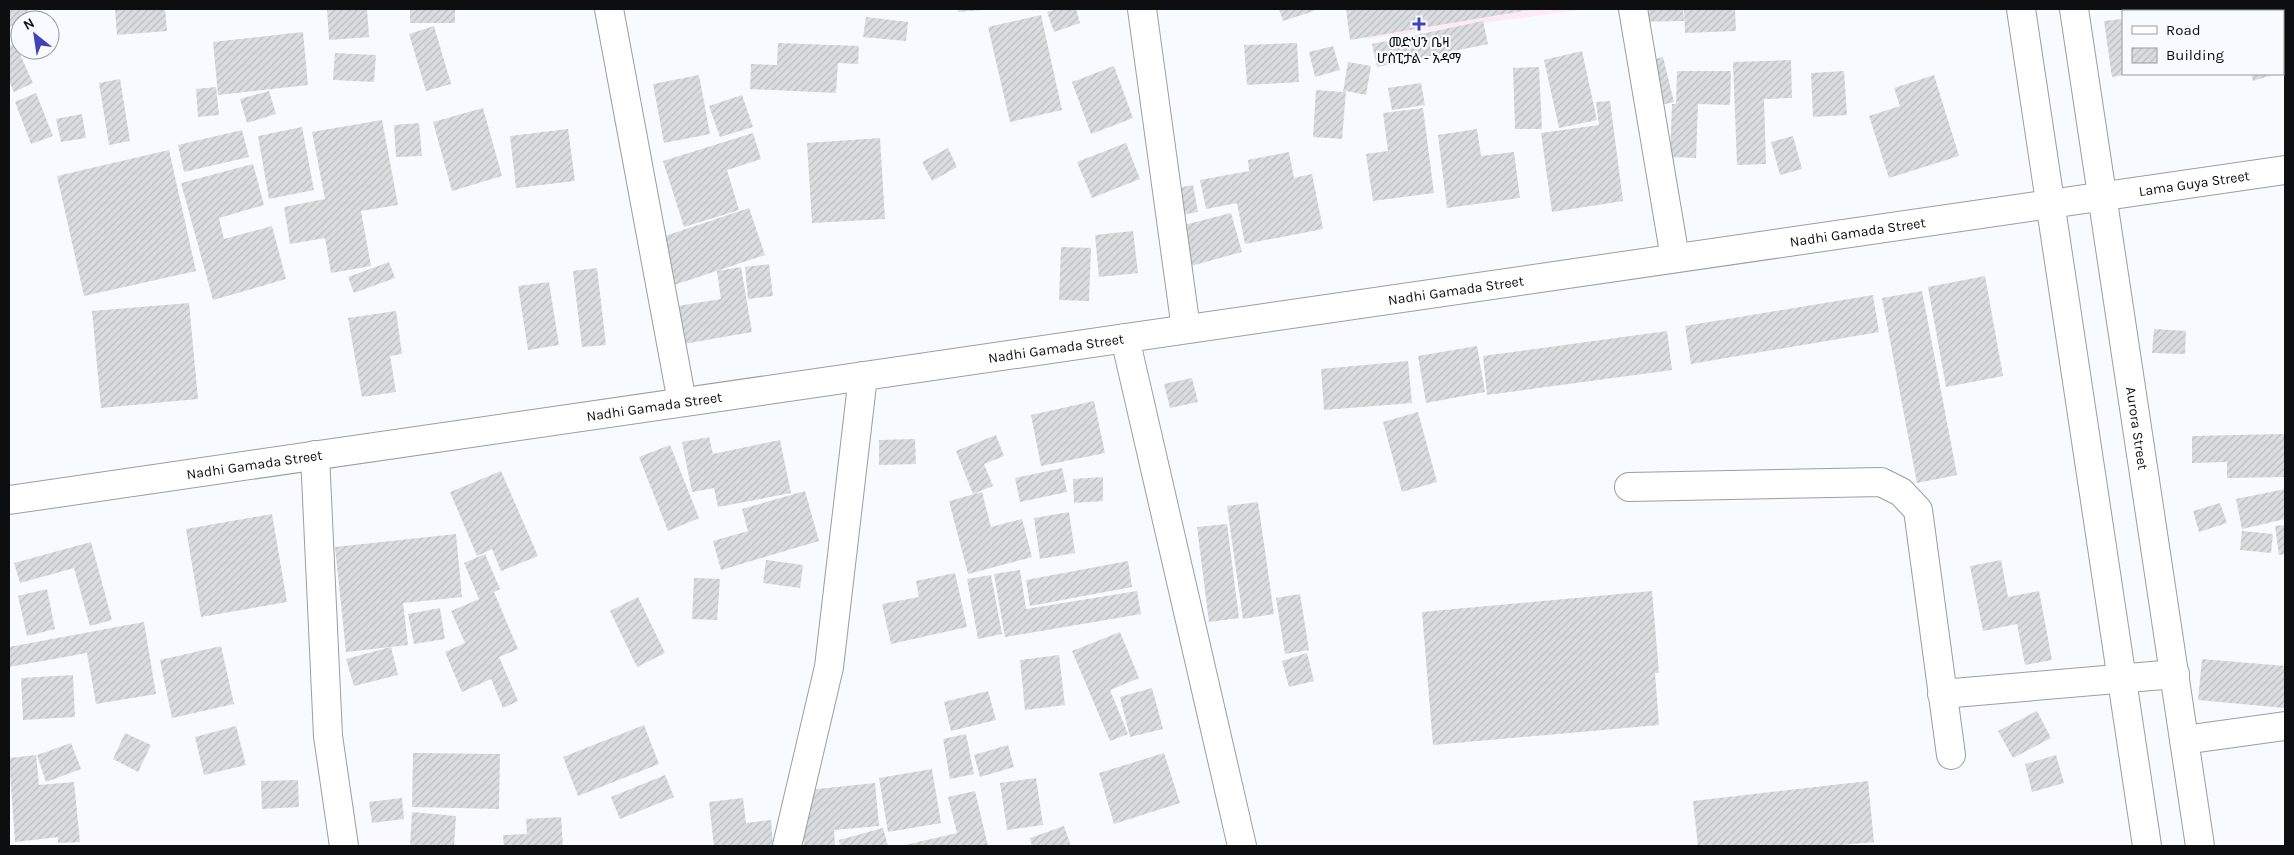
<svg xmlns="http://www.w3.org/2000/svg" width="2294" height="855" viewBox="0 0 2294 855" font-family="Karla,'Noto Sans Ethiopic',sans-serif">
<defs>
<pattern id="building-hatch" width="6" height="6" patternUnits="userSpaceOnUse" patternTransform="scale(1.25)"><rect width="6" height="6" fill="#dadde0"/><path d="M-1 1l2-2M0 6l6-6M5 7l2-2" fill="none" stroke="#babcbf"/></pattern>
</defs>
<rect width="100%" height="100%" fill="#f7fafe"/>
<path fill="#fdeaf4" d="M1357,9H1586L1367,39Z"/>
<path fill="url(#building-hatch)" d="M9,9H27L31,19L20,20V23L9,27Z
M115,9H165L167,31L117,35Z
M327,9H367L369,37L329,40Z
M410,9H455V23H410Z
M958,9H982V10L958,12Z
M1058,9H1076L1080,23L1054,32L1047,12Z
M1279,9H1313L1314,11L1283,21Z
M1346,9H1529V10L1350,40Z
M1633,9H1683L1684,21L1634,22Z
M1684,9H1735L1736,31L1685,33Z
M2191,9H2213L2214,11H2181Z
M1041,15L1062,110L1010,122L988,27Z
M866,17L908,22L906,41L863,37Z
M2123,19V75L2112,77L2104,21Z
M1483,21L1488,44L1377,67L1372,44Z
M434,26L451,84L426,91L409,34Z
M303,32L308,85L218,95L213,42Z
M15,43L33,83L14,92L9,81V46Z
M778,43L859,46L858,64L838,63L836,93L750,89L751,64L777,65Z
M1297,43L1299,82L1247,85L1244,45Z
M1333,46L1340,70L1315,77L1309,52Z
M2285,47V71L2283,72V48Z
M1582,51L1597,120L1559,128L1544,60Z
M335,53L376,55L374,82L333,80Z
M1663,57L1674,102L1651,107L1640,63Z
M1791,60L1792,98L1764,99L1766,164L1737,165L1733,62Z
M1348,62L1371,66L1366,95L1346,91L1342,139L1313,137L1316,90L1343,92Z
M1114,66L1133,118L1091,134L1072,82Z
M1539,67L1542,129H1515L1513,68Z
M1677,71H1731L1730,105L1698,104L1696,158L1670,157L1672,104H1676Z
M1844,71L1847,115L1813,117L1811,73Z
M2251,74H2275L2253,81Z
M699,75L710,134L664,143L653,84Z
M1934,75L1959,156L1889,178L1869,116L1900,106L1894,88Z
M120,79L130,141L109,145L99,83Z
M1421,83L1425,105L1392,110L1388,88Z
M216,87L219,115L198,117L196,89Z
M269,91L276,114L247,123L240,99Z
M36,93L53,136L31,144L15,102Z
M742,95L753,127L720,137L709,106Z
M1610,101L1623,201L1552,212L1541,133L1599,125L1596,102Z
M483,108L502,176L452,191L433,122Z
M1423,108L1434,193L1373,201L1366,154L1388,151L1383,113Z
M82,114L86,138L61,142L56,119Z
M382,120L398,205L361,211L371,266L331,273L325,238L290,244L284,207L325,199L312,132Z
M419,123L422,156L396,157L394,125Z
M302,127L314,190L269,199L258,136Z
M568,129L575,181L516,188L510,136Z
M1477,129L1481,156L1514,152L1520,198L1447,208L1438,135Z
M242,130L249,157L184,172L178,145Z
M753,133L761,159L727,170L739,210L684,227L663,161Z
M1793,136L1802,169L1780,175L1771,142Z
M880,138L885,219L812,223L807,143Z
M1126,143L1140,179L1092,198L1077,162Z
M948,148L957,167L932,181L922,162Z
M169,150L196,271L84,296L57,176Z
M1289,152L1294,178L1312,174L1323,229L1245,244L1237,203L1206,209L1200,180L1249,171L1248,160Z
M253,164L264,205L219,218L224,239L272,226L286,279L213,300L181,183Z
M1193,185L1198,212L1175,216L1171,189Z
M749,208L765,255L671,286L656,239Z
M1231,213L1242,252L1187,267L1176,227Z
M1133,231L1138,273L1099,277L1095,235Z
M1061,247L1091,248L1089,301L1059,300Z
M389,262L395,278L354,293L348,277Z
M769,264L773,296L748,299L745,267Z
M741,267L752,332L678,345L671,307L721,299L717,271Z
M597,268L606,345L582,347L573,271Z
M1985,276L2003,376L1946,387L1928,287Z
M549,282L559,345L528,350L518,286Z
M1922,291L1957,475L1917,483L1882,298Z
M1873,295L1879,332L1691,364L1685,326Z
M189,303L198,399L101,408L92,311Z
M396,311L402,354L390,356L396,392L362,397L348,318Z
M2154,329L2186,331L2185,354L2152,353Z
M1667,331L1672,370L1487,395L1483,356Z
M1477,346L1485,392L1426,403L1418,356Z
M1408,361L1412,403L1324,410L1321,369Z
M1192,378L1198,402L1170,408L1164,384Z
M1094,401L1105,453L1041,466L1031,415Z
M1418,412L1437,482L1402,492L1383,422Z
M2285,434V477L2227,478V462L2192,463V436Z
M996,435L1004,456L984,464L993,486L973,494L956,451Z
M709,437L713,454L780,440L791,493L718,507L714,488L692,492L682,442Z
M915,439L916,464L879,465V440Z
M670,445L699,518L668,531L639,457Z
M1062,468L1067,492L1020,502L1015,478Z
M501,471L538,556L501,571L492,549L477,556L450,492Z
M1103,477V501L1074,503L1073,479Z
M2285,489V519L2242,529L2236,499Z
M805,491L819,541L721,570L713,541L748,531L742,509Z
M982,492L991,527L1022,519L1032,557L968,574L949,501Z
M1258,502L1274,614L1243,619L1227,506Z
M2220,503L2227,523L2199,532L2193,511Z
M1069,512L1075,553L1040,559L1034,518Z
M272,514L287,602L201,617L186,529Z
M1227,524L1239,618L1209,622L1197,527Z
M2285,525V554L2279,555L2275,526Z
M2242,531L2273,534L2271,553L2240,550Z
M456,534L462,597L403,603L408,645L346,652L335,547Z
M91,542L112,620L90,626L74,568L20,583L14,563Z
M485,554L500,589L494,592L518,649L499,657L518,701L503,708L491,679L462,692L445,652L465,643L451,611L479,599L464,563Z
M766,560L803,565L800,588L763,583Z
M2001,560L2008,597L2039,591L2052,660L2025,665L2017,624L1983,631L1970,566Z
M1128,561L1132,587L1030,606L1026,580Z
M1020,570L1026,609L1137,591L1141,614L1005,637L994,574Z
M955,573L967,627L891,644L882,604L919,597L916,581Z
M991,575L1002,634L978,639L967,579Z
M694,578L720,579L717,620L692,619Z
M47,589L55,629L27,636L18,596Z
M1652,591L1659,673H1655L1659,725L1433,745L1422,612Z
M1300,594L1309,650L1285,654L1276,598Z
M638,597L665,653L637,667L610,611Z
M440,608L445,639L414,644L408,614Z
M144,622L156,694L96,704L87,653L9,667V647Z
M1120,632L1139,678L1110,690L1128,734L1110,741L1072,651Z
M221,646L234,704L172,718L160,660Z
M391,647L398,675L354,686L346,659Z
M1307,653L1314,681L1289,687L1282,661Z
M1059,655L1065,705L1025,710L1020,660Z
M2202,659L2285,666V708L2198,700Z
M73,675L75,717L23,720L21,678Z
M1152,688L1163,729L1130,737L1120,697Z
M988,691L996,720L951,731L944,702Z
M2037,711L2051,738L2013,758L1998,731Z
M644,725L659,764L578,796L563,757Z
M236,726L246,765L204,775L195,737Z
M125,733L151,745L138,772L113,759Z
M966,734L974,774L950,779L943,739Z
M71,743L81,769L46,782L37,755Z
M1008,745L1014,767L980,777L974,755Z
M413,753L500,754L499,809L412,807Z
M1164,753L1180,803L1114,824L1099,773Z
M36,755L39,785L74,782L80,842L58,843V837L15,842L9,758Z
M2056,755L2064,783L2032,792L2025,764Z
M932,769L941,823L888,832L879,778Z
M665,775L674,797L620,819L611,797Z
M1036,778L1043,825L1007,830L1000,783Z
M298,780L299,807L262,809L261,781Z
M1868,781L1874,842L1832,846H1698L1693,801Z
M875,783L879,826L834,830L835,846H804L798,791Z
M975,791L988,846H901L957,833L948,797Z
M402,798L404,819L372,823L369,802Z
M743,798L746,823L771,820L773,846H714L709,802Z
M412,812L456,816L454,846H410Z
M561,817L563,846H504L503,835L527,834L526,819Z
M1064,826L1071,846H1032L1030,838Z
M883,828L888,846H840L839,840Z"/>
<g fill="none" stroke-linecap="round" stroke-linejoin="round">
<g stroke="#9b9ea1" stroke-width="30">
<path id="street" d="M609,9L682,402
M1142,9L1186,329
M1633,9L1675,258
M1125,338L1242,846
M315,455L328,736L344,846
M1629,487L1881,482L1901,492L1918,510L1951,755
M1942,694L2175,674
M2184,740L2285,726
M787,846L829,667L863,376"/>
</g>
<g stroke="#9b9ea1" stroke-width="30">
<g id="secondary">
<path d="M2021,9L2147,846"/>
<path id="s1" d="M2074,9L2200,846"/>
<path id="s2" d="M9,500L2285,170"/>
</g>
</g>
<use href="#street" stroke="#fff" stroke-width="28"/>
<use href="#secondary" stroke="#fff" stroke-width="28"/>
</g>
<path fill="#4042b7" stroke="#f7fafe" stroke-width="2" d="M1416.5 16.5h5v5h5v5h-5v5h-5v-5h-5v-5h5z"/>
<g text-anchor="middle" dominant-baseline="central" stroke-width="4.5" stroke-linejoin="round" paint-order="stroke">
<g font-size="14" fill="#0d0e0f" stroke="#f7fafe">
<text x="1419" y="42">መድህን ቤዛ<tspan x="1419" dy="16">ሆስፒታል - አዳማ</tspan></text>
</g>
<g font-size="14" fill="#0d0e0f" stroke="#f7fafe">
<text stroke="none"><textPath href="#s2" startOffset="2208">Lama Guya Street</textPath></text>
<text stroke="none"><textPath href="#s2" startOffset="1868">Nadhi Gamada Street</textPath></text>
<text stroke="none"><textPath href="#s2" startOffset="1462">Nadhi Gamada Street</textPath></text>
<text stroke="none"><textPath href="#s2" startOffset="1058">Nadhi Gamada Street</textPath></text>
<text stroke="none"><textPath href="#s2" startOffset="652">Nadhi Gamada Street</textPath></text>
<text stroke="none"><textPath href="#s1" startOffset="424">Aurora Street</textPath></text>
<text stroke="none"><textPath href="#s2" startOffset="248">Nadhi Gamada Street</textPath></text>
</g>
</g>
<rect width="2294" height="855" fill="none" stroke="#0d0e0f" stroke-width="20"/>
<rect x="2122" y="10" width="162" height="65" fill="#f7fafe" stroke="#999c9e"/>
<rect x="2132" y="26" width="25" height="8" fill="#ffffff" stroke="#999c9e"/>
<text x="2166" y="35" font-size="15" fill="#0d0e0f">Road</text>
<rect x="2132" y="48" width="25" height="15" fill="url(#building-hatch)" stroke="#999c9e"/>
<text x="2166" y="60" font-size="15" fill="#0d0e0f">Building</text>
<g transform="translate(35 35) rotate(330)"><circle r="24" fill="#f7fafe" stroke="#999c9e"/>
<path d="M0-4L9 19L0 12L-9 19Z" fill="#4042b7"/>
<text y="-8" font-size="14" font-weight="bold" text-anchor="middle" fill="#0d0e0f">N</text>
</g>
</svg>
